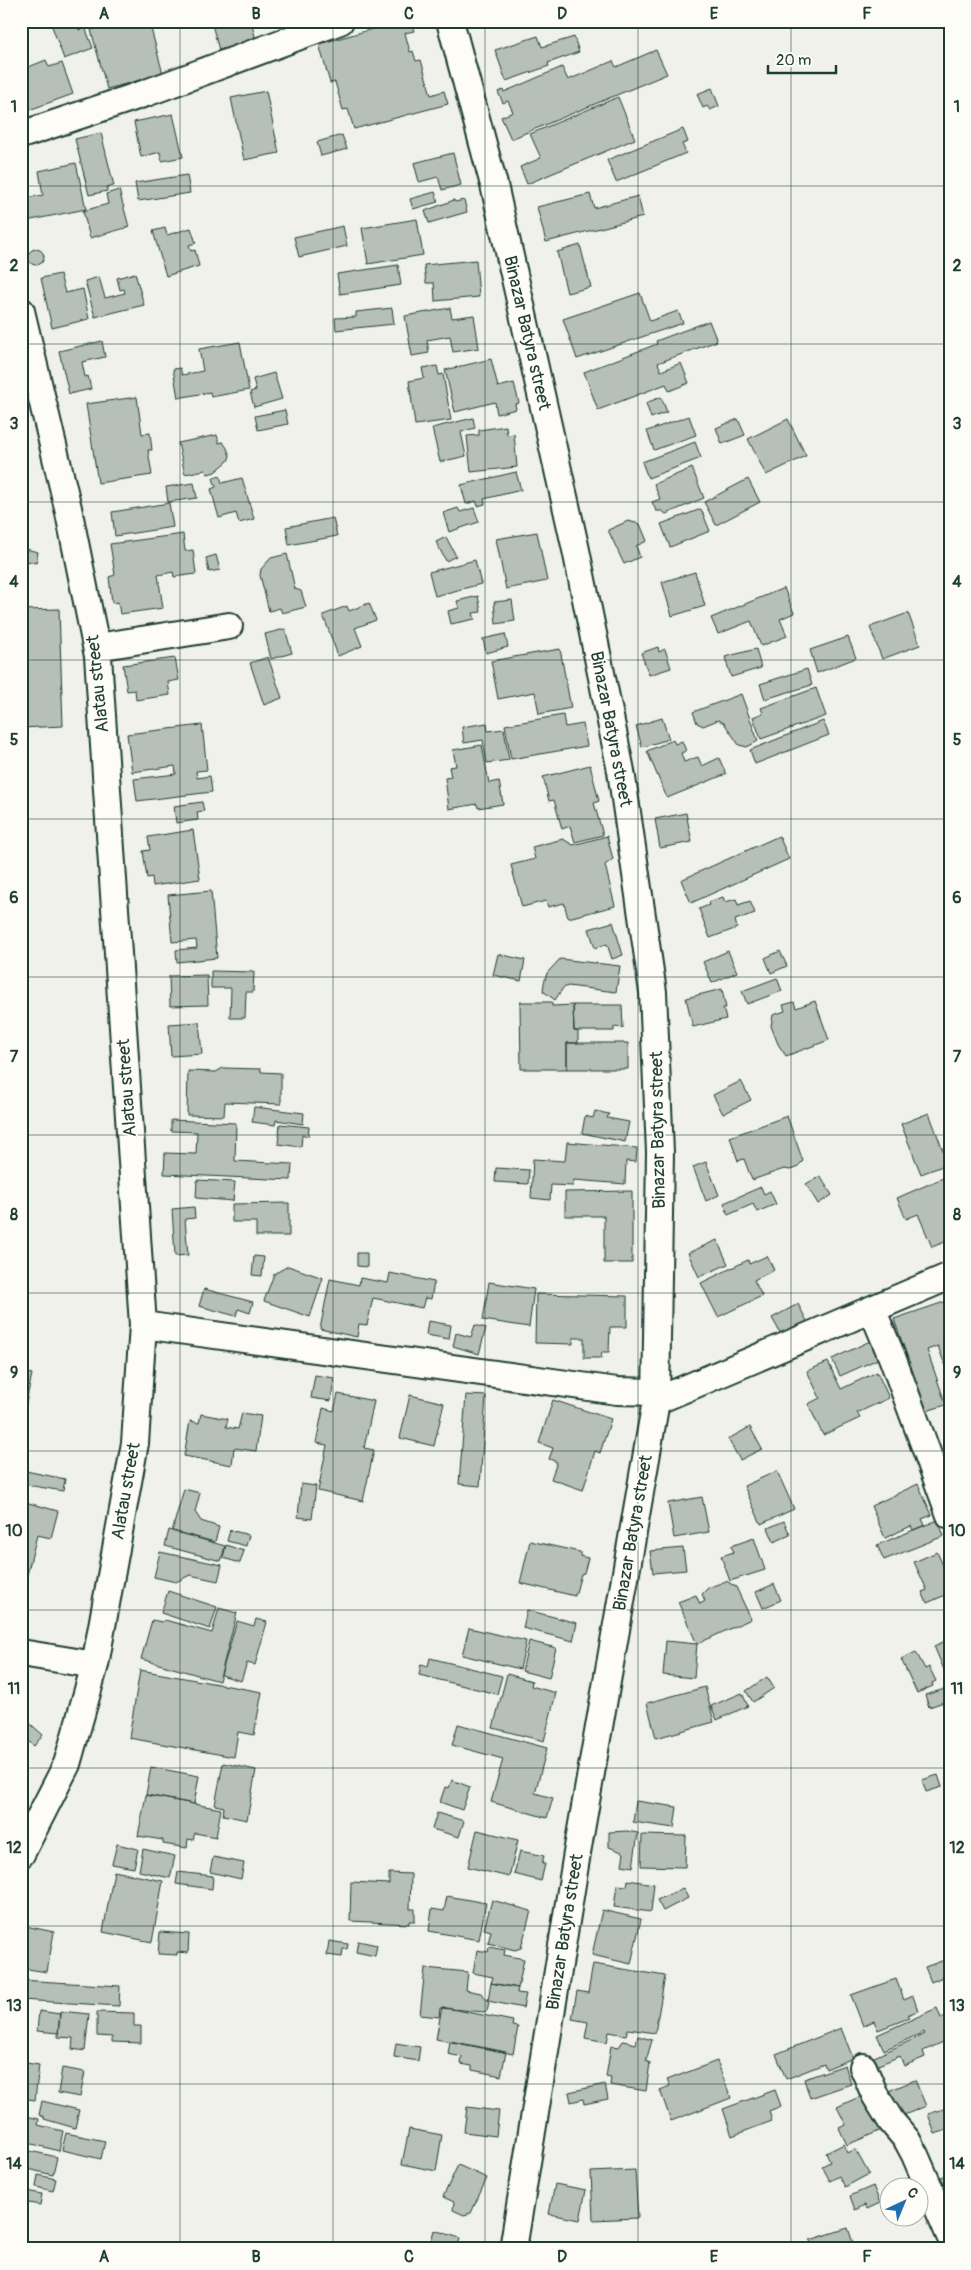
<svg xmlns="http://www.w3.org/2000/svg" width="971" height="2270" viewBox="0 0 971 2270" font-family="Pangolin,sans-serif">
<rect width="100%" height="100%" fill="#f0f1eb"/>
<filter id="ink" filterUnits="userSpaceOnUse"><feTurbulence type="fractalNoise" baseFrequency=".02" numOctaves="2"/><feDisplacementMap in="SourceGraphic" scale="10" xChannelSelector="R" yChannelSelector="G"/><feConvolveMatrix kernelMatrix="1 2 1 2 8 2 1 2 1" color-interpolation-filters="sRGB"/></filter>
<g filter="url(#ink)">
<path fill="#b6bfb8" stroke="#1f3d34" d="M50,21H76L79,30L85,27L93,48L64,59Z
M125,21H149L163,74L107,89L91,30Z
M157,21H178L158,26Z
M211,21H251L256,40L219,50Z
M401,21H411L414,31L405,33L410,52L413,51L416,61L421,60L431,95L444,91L448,104L354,129L348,109L343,110L335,82L330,83L319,44Z
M538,36L542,47L574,37L579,52L548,63L549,66L506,81L495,50Z
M656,50L667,74L511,139L501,117L513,112L508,101L503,103L498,92L503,90L504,92L562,67L568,80L613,61L616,67Z
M46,60L49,67L62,63L73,94L21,113V70Z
M712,88L719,106L710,110L707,106L703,108L697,94Z
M266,91L279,153L244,160L231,98Z
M618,97L635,139L527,184L520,167L541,158L530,134Z
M173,114L183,157L162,161L160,152L141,157L134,122Z
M683,129L688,142L682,144L686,153L616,182L607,160Z
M101,133L114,186L107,187V191L89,195L75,139Z
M342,135L347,149L321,156L317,142Z
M453,153L461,185L442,190L438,177L419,182L414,163Z
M76,163L86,209L26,221L21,199L43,195L39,171Z
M187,175L190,193L138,201L135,183Z
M119,190L129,227L90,238L83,211L108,204L106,194Z
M435,192L438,202L413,209L410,199Z
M590,194L594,208L638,196L643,217L546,242L537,207Z
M454,200L455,202L464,200L467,212L429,223L425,211Z
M417,219L423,255L368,264L362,228Z
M343,226L347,246L299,257L294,237Z
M165,228L167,235L191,228L196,243L189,245L191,251L195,250L199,266L166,276L153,231Z
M580,245L591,287L567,293L557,252Z
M28 257a8 8 0 1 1 16 0a8 8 0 1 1-16 0Z
M476,260L479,297L435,301L434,283H426L424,265Z
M398,265L401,285L340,294L337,274Z
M135,273L144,305L95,317L85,281L99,277L105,298L125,293L124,289L120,290L117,278Z
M60,274L65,293L83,289L89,319L52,328L41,278Z
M640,293L650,321L678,311L683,323L577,359L563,319Z
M392,308L394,324L336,330L335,318L356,317V312Z
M450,308L452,318L474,315L479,348L453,352L450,336L427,340L429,353L412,356L405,316Z
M709,321L717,341L658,363L661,371L681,363L689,383L669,391L666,384L598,410L584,372L657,344L656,341Z
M102,341L105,357L82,362L85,377L88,376L91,389L69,394L59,351Z
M240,342L249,390L211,397L210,392L178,398L173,369L180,368L182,375L203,371L199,349Z
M491,359L498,387L514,383L519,403L515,404L516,409L497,414L495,402L455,412L445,370Z
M437,366L439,375L443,374L451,420L415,425L409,381L424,378L422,368Z
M274,373L282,399L254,407L250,392L256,390L253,379Z
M137,397L142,434L150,433L152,450H148L152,475L98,483L86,404Z
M661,397L667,412L651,418L646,403Z
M285,410L288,424L258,430L255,416Z
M689,416L696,435L654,450L647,431Z
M473,418L475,428L461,432L466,456L440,462L432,428Z
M738,419L745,435L722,444L716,428Z
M788,419L806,456L766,475L748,439Z
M506,426L507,435L514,434L517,467L471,472L467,436L479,435V430Z
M217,435L219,443L223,442L227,448L230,456L228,461L215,472L208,474L205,470L185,474L178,443Z
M695,442L701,458L648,478L642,462Z
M692,468L704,498L666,514L662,511H656L652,502L660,499L654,484Z
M516,472L521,490L484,499L485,504L478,506L476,501L466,504L461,485Z
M220,476L222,483L242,478L254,519L239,523L236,513L219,518L211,489L216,487L213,478Z
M748,479L760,502L716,525L704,502Z
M194,483L197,498L168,502L166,487Z
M169,503L173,527L115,536L112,512Z
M458,508L460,512L474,508L479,522L449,532L443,513Z
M701,509L710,531L670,547L661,524Z
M333,518L337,536L289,545L286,527Z
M628,521L640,524L647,541L636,546L640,557L624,564L608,530Z
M537,532L547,581L506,589L496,539Z
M183,534L185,551L193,550L196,574L174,577L173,572L158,575L163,608L120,614L118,602L112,603L109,577L115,575L110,544Z
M446,537L456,556L446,561L436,542Z
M21,548L38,552L36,563L21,560Z
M287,554L295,589L301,591L306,607L282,613L280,608L269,611L260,575L261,569L271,558Z
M216,555L220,570L209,572L206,558Z
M475,560L481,584L435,596L429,572Z
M695,572L705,606L672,616L662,582Z
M784,588L794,613L780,619L787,636L761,646L751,621L718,634L711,618Z
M478,596L481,612L473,613L475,619L451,624L448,611L459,608L457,601Z
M512,600L515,621L496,624L494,602Z
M369,603L376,620L355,628L362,646L338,656L323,615L347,606L349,611Z
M59,609L63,726L21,728V610Z
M908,613L920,645L882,659L870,627Z
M285,629L292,653L271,659L265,634Z
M505,634L508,647L486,653L483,639Z
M848,637L856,658L817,673L810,650Z
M658,647L659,652L665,649L671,668L649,675L641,653Z
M560,649L571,708L539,714L535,692L498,699L491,661Z
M756,649L761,668L731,677L725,657Z
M268,657L282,698L264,705L250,663Z
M175,658L179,680L168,682L170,695L136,700L135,690L127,691L123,665Z
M807,669L812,685L765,699L760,684Z
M816,688L826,716L761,739L753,717L763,713L761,708Z
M741,694L758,741L747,747L739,745L724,723L718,720L703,726L697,723L693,712Z
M563,715L565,727L583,724L587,746L511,759L505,725Z
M662,718L669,739L642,747L636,726Z
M823,721L829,735L755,764L750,750Z
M487,723L488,731L504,729L509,760L487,763L483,740L464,743L462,727Z
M202,725L207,770L196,771L197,778L210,776L212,792L137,801L134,779L176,774L175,766L132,772L127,734Z
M673,740L675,744L682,741L686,751L681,753L684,762L698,757L702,766L719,758L726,774L667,798L647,751Z
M482,745L489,783L499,781L503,804L478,808L477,804L449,809L445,778L451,777L449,767L456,766L453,750Z
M590,765L599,801L594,803L603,835L575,842L570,826L562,829L554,800L549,801L543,777Z
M202,802L204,811L197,812L198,820L176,823L174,806Z
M686,813L692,842L660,848L655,819Z
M193,830L200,879L153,886L152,877L147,878L143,851L150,850L148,837Z
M607,836L613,859L605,865L615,906L568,918L564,903L548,907L546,901L522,907L511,865L535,859L532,847L563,839L573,845Z
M779,836L789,859L691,903L681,880Z
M211,891L217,958L177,962L176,950L197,948L196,940L172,942L168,895Z
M723,897L725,902L736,899L738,905L750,901L755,913L735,920L737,928L710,938L699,909L709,905L708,902Z
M613,922L623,955L612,959L607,944L595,948L589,929Z
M728,951L737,972L712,983L703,962Z
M780,951L787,966L771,973L765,958Z
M498,954L525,960L521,981L493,975Z
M560,959L620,966L616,992L568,986L563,988L555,1000L543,991L544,983L547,973Z
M211,971L254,972L253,992H246L245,1018H230L231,988H211Z
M207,975L208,1005L170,1006L169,976Z
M777,978L782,991L747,1004L742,991Z
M722,989L726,1008H723L726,1019L693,1027L686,998Z
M815,1001L829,1040L786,1056L778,1044L771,1026L773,1015L785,1011L783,1005L794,1002L796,1008Z
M520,1002H552V1006L573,1005L574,1031H578V1043H567V1069H521Z
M573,1005H622L623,1028L614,1027V1031H574Z
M199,1022L202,1054L171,1056L169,1024Z
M567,1043H628V1069H567Z
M223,1068L261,1069V1072L281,1073V1104L225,1102L224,1116L187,1115L188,1071L216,1072Z
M741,1081L751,1100L723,1114L713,1095Z
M254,1107L304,1113L303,1124L276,1120L275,1125L252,1122Z
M595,1111L609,1114L607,1118L629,1122L625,1142L582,1133L585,1116L593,1118Z
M929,1113L948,1164L921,1174L901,1124Z
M787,1116L803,1161L796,1168L790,1170L784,1169L752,1180L744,1159L738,1161L730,1137Z
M171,1120L236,1123L235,1161L292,1164L291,1180L164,1174L165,1153L196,1154L197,1132L171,1131Z
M280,1124L309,1127L308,1136L302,1135L301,1147L278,1144Z
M567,1142L637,1148L636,1162L626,1161L625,1184L574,1180L573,1186L551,1185L550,1200L531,1198L533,1159L565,1161Z
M706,1162L719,1195L706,1201L693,1167Z
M496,1168L529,1170L528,1184L495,1182Z
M820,1176L832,1195L818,1204L806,1184Z
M943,1178L950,1195V1240L932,1247L918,1214L906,1219L897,1198Z
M197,1180L235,1182L233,1201L196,1198Z
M761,1187L764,1194L770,1191L776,1204L757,1212L753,1204L728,1215L724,1203Z
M632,1191V1263H604V1216H565V1192Z
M289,1203V1236H256V1222H232V1204Z
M194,1207L195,1218L185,1219L188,1255L175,1256L172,1209Z
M717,1240L728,1264L699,1277L688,1253Z
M357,1253H367V1267L357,1266Z
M254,1256L264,1257L262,1276L252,1275Z
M767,1256L774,1270L754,1280L762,1296L718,1317L701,1283L748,1260L749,1264Z
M288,1266L323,1278L310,1317L264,1301L274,1274Z
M390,1273L434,1282L431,1299L425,1298L422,1308L373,1298L367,1325L359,1324L357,1337L320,1329L330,1279L359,1285L360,1278L388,1283Z
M489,1282L534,1289L529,1327L483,1320Z
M204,1289L253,1302L250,1313L238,1309L236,1316L199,1306Z
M536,1294L627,1296V1327H610L609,1352H602L601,1358H584V1338H573V1344L535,1343Z
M950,1300V1379L938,1346L927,1350L946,1405L926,1411L894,1319Z
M798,1304L808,1323L782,1336L772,1318Z
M428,1321L451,1325L449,1339L426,1335Z
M475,1325L486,1328L479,1354L453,1346L456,1333L471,1337Z
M870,1341L878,1359L840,1376L832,1359Z
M828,1362L841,1389L877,1372L889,1398L857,1413L860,1418L823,1435L808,1404L820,1398L807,1371Z
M21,1372L32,1374L21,1427Z
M315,1375L334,1378L331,1401L311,1398Z
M338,1394L374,1401L364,1448L374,1450L363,1501L318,1491L327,1445L316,1443L323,1408L334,1411Z
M410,1395L444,1403L434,1446L400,1438Z
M466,1395L486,1396L480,1486L459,1484Z
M553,1400L611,1419L600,1453L595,1451L583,1490L551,1479L557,1462L549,1459L553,1448L539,1443Z
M242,1413L261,1416L256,1451L234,1448L232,1465L184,1456L190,1421L199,1423L201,1414L228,1419L226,1427L238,1429Z
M750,1427L762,1449L740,1460L728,1439Z
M21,1470L65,1479L63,1491L21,1484Z
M777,1471L794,1509L761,1524L744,1486Z
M301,1484L316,1486L312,1519L298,1517Z
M918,1484L932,1515L922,1519L925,1525L913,1530L911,1526L885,1538L871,1506Z
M184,1489L200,1493L195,1512L201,1521L219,1527L215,1542L172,1531Z
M702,1497L709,1532L674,1538L668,1503Z
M21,1501L58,1511L51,1538L37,1535L22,1595Z
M938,1520L944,1536L884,1560L877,1545Z
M784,1521L790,1535L774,1542L768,1528Z
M169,1530L225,1546L221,1561L165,1546Z
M230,1530L249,1535L246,1546L227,1541Z
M754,1538L765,1570L730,1581L721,1556L734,1552L731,1546Z
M530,1541L580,1552V1556L588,1558L584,1573L581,1574L575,1596L520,1583Z
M226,1545L244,1551L240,1563L223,1558Z
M683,1548L686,1570L653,1573L650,1551Z
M160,1552L222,1565L218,1581L190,1575L176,1582L154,1577Z
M937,1552L950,1581V1593L927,1603L922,1592L927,1590L914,1562Z
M726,1581L736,1587L751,1619L697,1644L678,1602L696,1595L700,1604L705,1601L702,1594L708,1588Z
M774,1584L781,1600L763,1608L756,1592Z
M168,1591L217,1607L210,1629L161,1613Z
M219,1608L237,1613L219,1681L141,1659L152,1620L162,1622L165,1620L212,1633Z
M527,1610L577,1623L573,1641L523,1628Z
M256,1619L267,1622L255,1665L247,1663L241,1681L221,1675L237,1621L254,1626Z
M469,1628L526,1641L520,1669L462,1655Z
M950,1639V1684L934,1646Z
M529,1641L556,1648L549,1678L522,1671Z
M666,1641L697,1644L694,1678L663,1675Z
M916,1652L925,1669L929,1667L936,1681L932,1683L933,1686L917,1693L901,1659Z
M430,1658L502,1676L497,1694L419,1675L421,1664L428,1666Z
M140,1670L262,1692L254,1735L238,1732L234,1757L129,1738Z
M507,1674L532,1681L531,1686L556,1693L544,1741L493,1728Z
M767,1677L774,1688L753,1702L746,1691Z
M705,1687L714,1722L656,1738L647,1703Z
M948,1688L950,1700L929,1707L925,1695Z
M742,1693L748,1706L717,1720L711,1706Z
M25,1719L43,1735L34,1746L21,1735V1724Z
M458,1724L547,1748L535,1793L553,1798L547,1818L491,1802L503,1759L452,1745Z
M223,1763L256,1770L247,1820L223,1815L224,1807L215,1805Z
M151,1767L199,1776L194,1804L146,1795Z
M938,1775L942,1787L926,1792L922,1780Z
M452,1780L470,1787L462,1810L440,1802L445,1787L449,1788Z
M146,1795L221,1809L216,1837L195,1833L193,1840L188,1839L187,1848L163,1844V1840L138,1836Z
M636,1801L677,1807L674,1828L633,1822Z
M437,1813L464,1821L459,1837L432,1829Z
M477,1830L518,1840L509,1877L468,1867Z
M627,1831L638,1833L633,1867L622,1865L624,1853L609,1847V1832Z
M642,1835L686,1836L685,1867L641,1866Z
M117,1844L138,1849L134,1868L112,1864Z
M143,1849L175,1856L170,1878L139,1871Z
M520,1851L544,1856L542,1864H545L541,1881L514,1874Z
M213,1857L244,1863L241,1879L210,1872Z
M114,1871L163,1881L152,1942L103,1932Z
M178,1872L213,1876L212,1889L176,1884Z
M389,1873L411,1874L410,1909H415V1921H409V1924L350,1921L351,1882L389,1884Z
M628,1880L654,1884L651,1912L614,1907L617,1885L627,1886Z
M683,1888L688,1898L663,1911L657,1900Z
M447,1896L486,1903L479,1940L429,1931L432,1909L444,1911Z
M492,1900L531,1911L521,1948L515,1950L488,1943L491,1931L484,1929Z
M602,1910L641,1919L631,1964L592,1955Z
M21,1925L54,1932L47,1972L21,1968Z
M160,1932L189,1934L188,1953L177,1952V1955L158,1954Z
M329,1941L348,1944L347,1949H343L342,1957L327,1955Z
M358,1941L377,1945L375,1956L356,1952Z
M489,1947L505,1950L504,1955L524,1959L518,1988L491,1983L493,1977L473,1973L477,1950L488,1952Z
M950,1958V1989L945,1976L931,1982L925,1967Z
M593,1964L665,1976L655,2033L628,2029L626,2035L609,2032L607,2042L585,2038L588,2022L572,2019L577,1991L588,1993Z
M425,1968L468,1972L466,1990L481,1993L489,2002L487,2011L484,2012L440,2008L439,2017L420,2015Z
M896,1979L904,2000L913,1996L918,2011L907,2015L909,2018L878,2030L874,2021L863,2026L851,1995Z
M21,1980L120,1986L119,2006L21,2000Z
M491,1983L518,1988L517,1993L526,1994L523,2008L488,2001Z
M442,2007L513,2021L512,2026L518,2027L513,2054L436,2039Z
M937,2008L941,2018L948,2015L950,2019V2039L923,2051L925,2057L904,2066L900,2056L876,2066L872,2058L925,2034L924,2032L884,2050L877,2035Z
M39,2011L60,2014L58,2033L37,2031Z
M60,2011L89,2014L85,2051L72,2049L73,2038L58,2037Z
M97,2012L134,2013V2026H141V2043L112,2042V2037L97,2036Z
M841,2028L853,2058L826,2069L824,2064L786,2079L776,2054Z
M638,2036L652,2040L646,2061L650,2063L646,2091L610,2085L611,2078L606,2077L611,2046L619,2047L623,2041L636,2044Z
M450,2041L506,2052L501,2076L472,2070V2066L461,2064L462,2057L448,2054Z
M396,2043L420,2047L418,2061L394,2057Z
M717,2061L731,2098L671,2121L660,2090L670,2086L667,2080Z
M21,2062L39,2065L35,2100L21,2098Z
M845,2065L851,2084L810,2098L804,2079Z
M62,2068L85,2072L80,2097L58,2093Z
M915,2080L926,2106L897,2118L886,2092Z
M605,2084L608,2099L584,2104L583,2099L571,2102L569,2092Z
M775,2090L781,2106L769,2111L772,2121L732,2136L723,2109Z
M868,2093L884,2129L847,2145L839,2128L846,2125L837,2107Z
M42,2101L79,2110L75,2128L44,2119V2117L39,2115Z
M467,2107L499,2111L496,2136L464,2132Z
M950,2107V2129L935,2134L928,2114Z
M21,2115L39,2119L38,2125L63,2131L59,2151L21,2141Z
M409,2129L442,2135L436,2171L402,2164Z
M66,2133L105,2141L101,2159L62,2150Z
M844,2144L848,2153L855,2149L869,2174L845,2187L839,2176L830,2181L822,2166L830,2162L826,2153Z
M21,2149L57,2157L53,2175L28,2169L25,2184L21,2183Z
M458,2165L487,2178L471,2213L464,2215L453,2210L454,2202L443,2197Z
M635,2170L638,2218L593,2220L591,2172Z
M950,2174V2201L941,2177Z
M38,2175L56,2179L53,2191L36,2187Z
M555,2184L586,2190L580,2220L549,2214Z
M873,2186L880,2203L867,2209L865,2205L855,2210L850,2196Z
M21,2190L42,2194L40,2205L23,2202L21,2209Z
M848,2228L855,2249H813L810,2240Z
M434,2230L460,2238L457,2249H429Z"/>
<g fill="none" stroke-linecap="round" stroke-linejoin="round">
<g stroke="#1f3d34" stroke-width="30">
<path id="street" d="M450,21L494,185L576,550L621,771L653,992L660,1152L656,1401L577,1853L513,2249
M21,135L146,93L340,21
M21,311L68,508L98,656L143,1325L135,1443L95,1665L67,1764L21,1854
M97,647L229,626
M872,1309L892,1357L950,1515
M143,1325L617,1391L656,1392
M656,1401L950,1276
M21,1653L95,1665
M863,2067L875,2095L891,2121L907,2140L915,2155L950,2236"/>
</g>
<use href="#street" stroke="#fdfcf7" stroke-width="26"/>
</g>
</g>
<path fill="none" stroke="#1f3d34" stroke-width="1" stroke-opacity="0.55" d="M180,21V2249M333,21V2249M485,21V2249M638,21V2249M791,21V2249M21,186H950M21,344H950M21,502H950M21,660H950M21,819H950M21,977H950M21,1135H950M21,1293H950M21,1451H950M21,1610H950M21,1768H950M21,1926H950M21,2084H950"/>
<g text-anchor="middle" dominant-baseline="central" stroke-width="4" stroke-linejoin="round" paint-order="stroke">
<g font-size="18" fill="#1f3d34" stroke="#fdfcf7">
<text transform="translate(527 333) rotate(77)">Binazar Batyra street</text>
<text transform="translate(98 684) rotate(-96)">Alatau street</text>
<text transform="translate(611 729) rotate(79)">Binazar Batyra street</text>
<text transform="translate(127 1088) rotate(-94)">Alatau street</text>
<text transform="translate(658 1130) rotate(-91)">Binazar Batyra street</text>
<text transform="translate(126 1491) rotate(-80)">Alatau street</text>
<text transform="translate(633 1533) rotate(-80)">Binazar Batyra street</text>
<text transform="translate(565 1932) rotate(-81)">Binazar Batyra street</text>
</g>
</g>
<rect width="971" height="2270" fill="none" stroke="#fdfcf7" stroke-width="55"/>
<g transform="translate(904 2202) rotate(44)"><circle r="24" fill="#fdfcf7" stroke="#a4b0a9"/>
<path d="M0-4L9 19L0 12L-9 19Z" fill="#1f6fb2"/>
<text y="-8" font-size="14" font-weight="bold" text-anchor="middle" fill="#1f3d34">С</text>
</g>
<path d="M768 65v8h68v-8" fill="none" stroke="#1f3d34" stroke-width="2.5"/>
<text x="776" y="65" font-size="15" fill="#1f3d34" stroke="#fdfcf7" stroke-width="4" paint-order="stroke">20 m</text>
<rect x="28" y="28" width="916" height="2214" fill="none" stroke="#1f3d34" stroke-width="2"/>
<g font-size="16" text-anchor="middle" font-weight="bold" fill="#1f3d34">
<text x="104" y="19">A</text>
<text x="256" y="19">B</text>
<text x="409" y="19">C</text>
<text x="562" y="19">D</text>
<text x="714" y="19">E</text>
<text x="867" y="19">F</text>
<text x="14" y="112">1</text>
<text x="957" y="112">1</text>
<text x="14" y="271">2</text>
<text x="957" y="271">2</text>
<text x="14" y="429">3</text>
<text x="957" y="429">3</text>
<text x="14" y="587">4</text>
<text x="957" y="587">4</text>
<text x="14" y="745">5</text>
<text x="957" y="745">5</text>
<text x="14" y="903">6</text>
<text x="957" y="903">6</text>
<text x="14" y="1062">7</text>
<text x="957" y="1062">7</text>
<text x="14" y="1220">8</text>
<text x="957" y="1220">8</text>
<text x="14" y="1378">9</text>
<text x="957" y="1378">9</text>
<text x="14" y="1536">10</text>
<text x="957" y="1536">10</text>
<text x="14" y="1694">11</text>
<text x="957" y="1694">11</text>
<text x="14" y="1853">12</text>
<text x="957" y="1853">12</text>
<text x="14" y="2011">13</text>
<text x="957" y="2011">13</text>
<text x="14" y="2169">14</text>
<text x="957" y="2169">14</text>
<text x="104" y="2262">A</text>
<text x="256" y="2262">B</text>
<text x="409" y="2262">C</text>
<text x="562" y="2262">D</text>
<text x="714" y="2262">E</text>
<text x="867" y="2262">F</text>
</g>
</svg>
